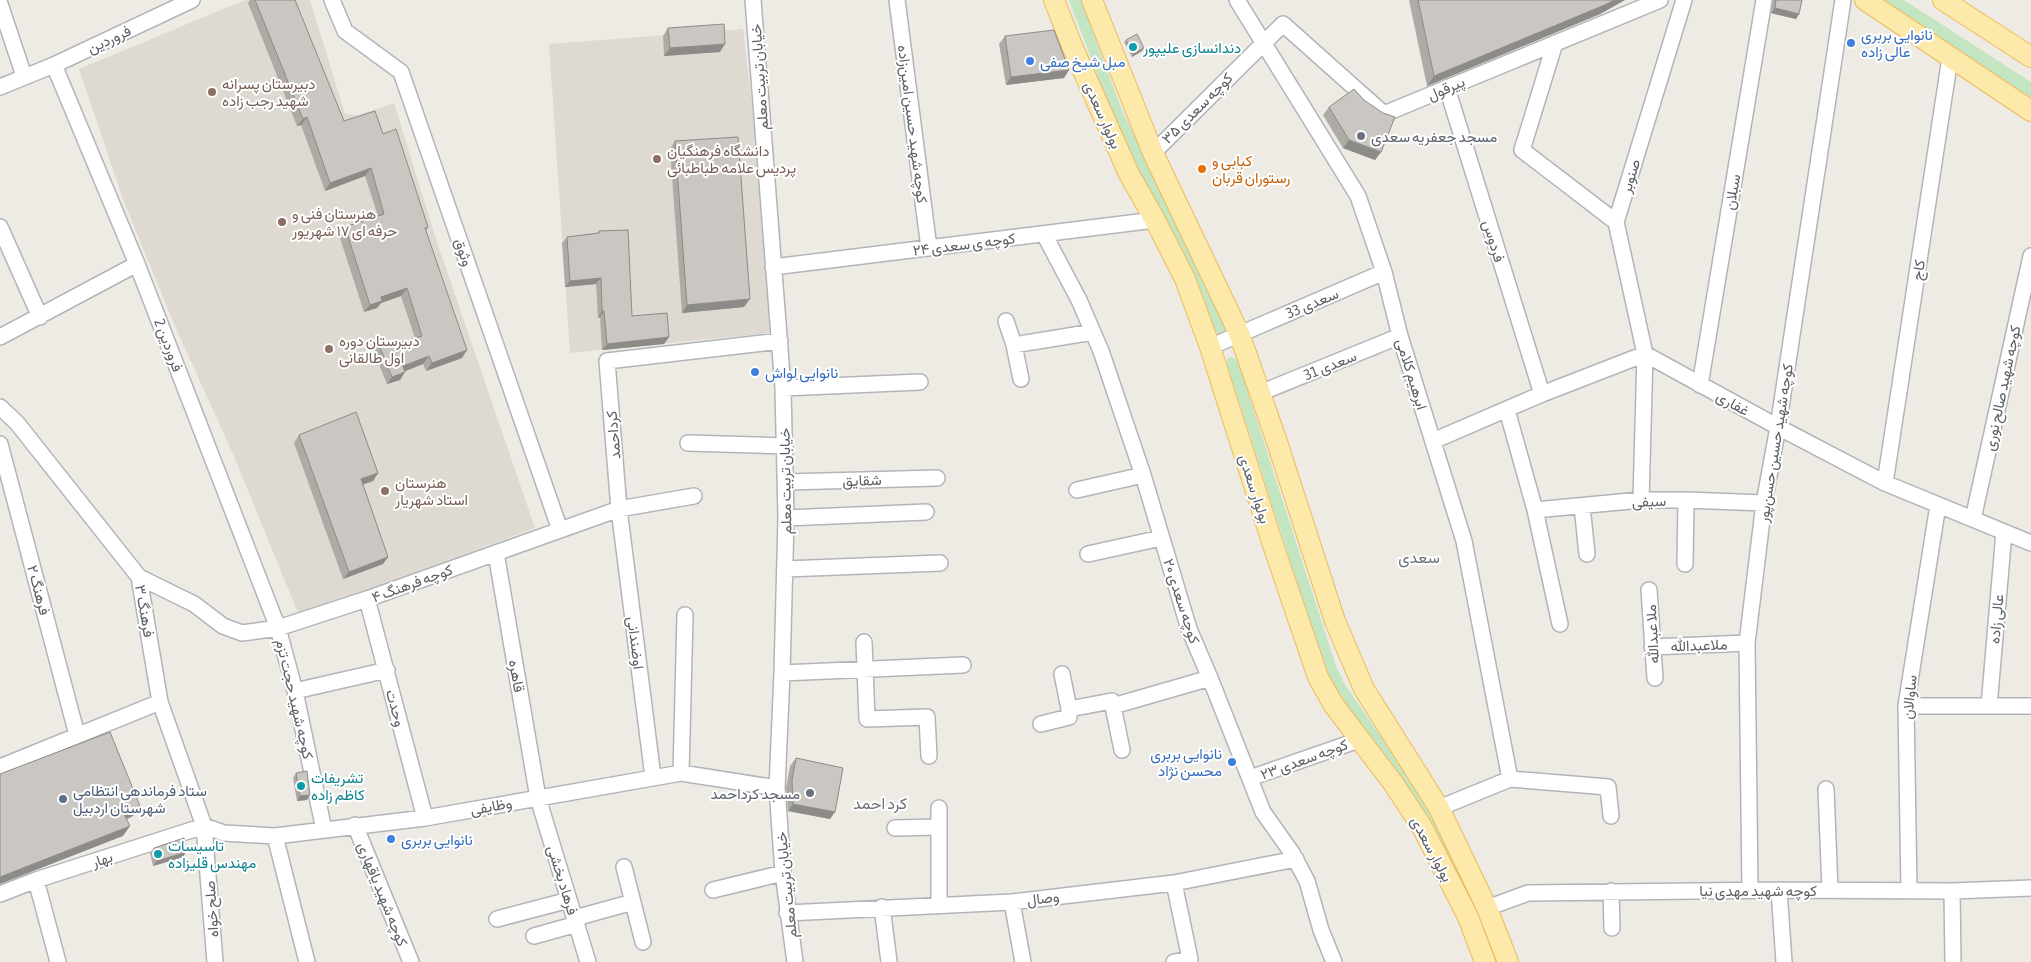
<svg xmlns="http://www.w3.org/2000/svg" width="2031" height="962" viewBox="0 0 2031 962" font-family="'Asap Condensed',Vazirmatn,sans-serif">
<rect width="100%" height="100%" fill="#eeebe4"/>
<path fill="#dedad2" d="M245,0H310L345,114L358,115L394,103L437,242L535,528L299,615L233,454L177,331L124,202L79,69Z
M743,29L753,113L770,333L570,353L549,44Z"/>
<path fill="#c4e5c1" d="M1069,0H1081L1122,110L1227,328L1225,333L1220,336L1212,327L1157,206L1114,119Z
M1881,0H1904L2031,82V98Z
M1231,357L1236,359L1240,368L1336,666L1344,683L1423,798L1476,899L1471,901L1325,670L1227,364V359Z"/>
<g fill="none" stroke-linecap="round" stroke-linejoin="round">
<g stroke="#b1b5b9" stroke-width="18">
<path id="minor" d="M332,0L345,31L401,72L560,530
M753,0L783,388L786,518L782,673L777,788L783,873L795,962
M897,0L929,248
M1237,0L1358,196L1384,272L1400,336L1464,541L1510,779
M0,4L24,76
M1555,43L1522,150L1616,222
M54,65L137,264L278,628L295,691L324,830
M0,87L54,65L192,0
M1447,88L1542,394
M1153,153L1283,24L1384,114L1660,0
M0,227L40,317
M1044,234L1079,300L1101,351L1143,475L1189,629L1210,678L1263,812L1292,853L1307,881L1321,930L1334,962
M773,267L1155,220
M1006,321L1014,345L1021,379
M0,337L137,264
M1014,345L1093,332
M1210,347L1384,272
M1700,385L1764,0
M783,388L920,382
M1260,393L1400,336
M0,407L17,423L139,577L160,702L204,826L215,962
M1507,410L1535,510L1560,624
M1433,441L1542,394L1645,354L1778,427L1885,483L2031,543
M688,443L785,446
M0,444L77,735
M786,482L937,478
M1885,483L1950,58
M1077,490L1143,475
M1641,500L1645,354L1616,222L1684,0
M1582,506L1587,554
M1535,510L1641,500H1686L1764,503
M786,518L926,512
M1973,519L2031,256
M496,553L538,798L588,962
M1088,554L1161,538
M1685,564L1686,500
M785,569L940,563
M139,577L194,604L223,626L242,633L278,628L367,599L619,509L694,496
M1649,590L1655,678
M367,599L425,818
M864,642L867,719L927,717L929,756
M1652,647L1747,643
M782,673L963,665
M1062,674L1069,709
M295,691L387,670
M1113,706L1122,750
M1906,706H2031
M1989,706L2004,532
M1041,724L1069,717V709L1112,701L1113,706L1210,678
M0,767L160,702
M681,773L685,615
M653,777L619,509L607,361L780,341
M1250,778L1359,740
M1826,789L1830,890
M939,808V904
M1439,808L1510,779L1608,787L1611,816
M355,825L411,962
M204,826L224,833L275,836L425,818L681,773L777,788
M895,828L939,827
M275,836L307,962
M624,867L643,942
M36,880L58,962
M713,890L783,873
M1750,890L1747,643L1764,503L1778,427L1843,0
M1779,890L1784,962
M1611,891L1612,928
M1909,891L1906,706L1938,505
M1952,891L1953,962
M0,894L36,880L204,826
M1012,902L1023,962
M882,907L889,962
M1487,908L1528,893L1779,890L1952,891L2031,888
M787,913L1012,902L1174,883L1296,859
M575,918L633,902
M497,919L569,900
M534,936L577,924
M1174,962L1190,959L1174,883"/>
</g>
<g stroke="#eeba5d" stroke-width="22">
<path id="major" d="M1054,0L1073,48L1129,174L1155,220L1185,279L1210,347L1272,542L1318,677L1333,704L1393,783L1422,827L1468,917L1485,962
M1092,0L1153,153L1239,333L1276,439L1335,621L1364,689L1439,808L1487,908L1508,962
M1865,0L2031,111
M1943,0L2031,57"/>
</g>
<use href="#minor" stroke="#fff" stroke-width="15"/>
<use href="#major" stroke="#fde9aa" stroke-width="20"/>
</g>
<path fill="#aeaaa6" d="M250,0H295L344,121L383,134L428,227L426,231L462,358L426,371L423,364L405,371L400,380L387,384L374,352L379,345L396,344L415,338L401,296L381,303L377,308L364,312L339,235L345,227L378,216L365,176L325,191L301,125L297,126L248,3Z
M1409,0H1625L1600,14L1427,86Z
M1773,0H1802L1799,14L1796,19L1771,13Z
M668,28L720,52L664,56L663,36Z
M1005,36L1069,70L1064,78L1006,85L999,44Z
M1126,40L1144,48L1142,51L1132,57L1124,42Z
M1329,107L1381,152L1375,160L1343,148L1323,115Z
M675,141L744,307L682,313L670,149Z
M599,231L632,316L669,337L664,344L602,350L600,317L598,318L596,284L565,287L562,243L567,237L597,233Z
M299,435L378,473L373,481L362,485L388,557L383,564L343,579L294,443Z
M796,758L830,819L788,811L786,788L790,766Z
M296,773L307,800L297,801L293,778Z
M154,848L183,857L153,866L150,853Z"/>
<path fill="#8d8b87" d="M1614,0H1625L1600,14L1427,86L1434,76Z
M1775,8L1799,14L1796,19L1771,13Z
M725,44L720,52L664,56L670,48Z
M1144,48L1142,51L1132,57L1133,54Z
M1069,70L1064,78L1006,85L1011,77Z
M307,117L301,125L297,126L303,119Z
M1349,140L1381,152L1375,160L1343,148Z
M371,168L365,176L325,191L330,183Z
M601,278L596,284L565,287L570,281Z
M407,288L401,296L381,303L377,308L364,312L370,305L381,297Z
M750,299L744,307L682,313L687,305Z
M602,311H604L600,317L598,318Z
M669,337L664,344L602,350L607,344Z
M467,350L462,358L426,371L432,363Z
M429,356L423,364L398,374L403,366Z
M405,372L400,380L387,384L392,377Z
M378,473L373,481L355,487L361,479Z
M388,557L383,564L343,579L349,572Z
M310,795L307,800L297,801L300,796Z
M793,804L835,812L830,819L788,811Z
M140,806L133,816L117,824L124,814Z
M130,826L123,836L0,884V877Z
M186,852L183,857L153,866L157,861Z"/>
<path fill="#cac6c1" stroke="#8d8b87" d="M255,0H295L344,121L375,111L383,134L396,129L428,227L425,228L467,350L432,363L429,356L403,366L405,372L392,377L379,345L394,340L396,344L422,336L407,288L381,297L382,301L370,305L345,227L384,214L371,168L330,183L307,117L303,119Z
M1418,0H1614L1607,4L1434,76Z
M1776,0H1802L1799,14L1775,8Z
M724,24L725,44L670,48L668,28Z
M1054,30L1069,70L1011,77L1005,36Z
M1137,34L1144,48L1133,54L1126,40Z
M1354,89L1364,100L1383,113L1395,117L1381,152L1349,140L1329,107Z
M738,137L750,299L687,305L675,141Z
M628,230L632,316L667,313L669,337L607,344L604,311H602L601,278L570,281L567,237L599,233V231Z
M356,412L378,473L361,479L388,557L349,572L299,435Z
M110,732L140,806L124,814L130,826L0,877V774Z
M796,758L843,768L835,812L793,804L792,780Z
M307,771L310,795L300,796L296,773Z
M184,838L186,852L157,861L154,848Z"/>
<g fill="#3f7fe0" stroke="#fff" stroke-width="2">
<circle cx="1851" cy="43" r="5"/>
<circle cx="1030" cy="61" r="5"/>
<circle cx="755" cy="372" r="5"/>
<circle cx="1232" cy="762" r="5"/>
<circle cx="391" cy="839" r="5"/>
</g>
<g fill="#0f9aa8" stroke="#fff" stroke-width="2">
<circle cx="1133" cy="47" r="5"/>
<circle cx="301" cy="786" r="5"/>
<circle cx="158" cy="854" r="5"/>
</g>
<g fill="#8d6e63" stroke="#fff" stroke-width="2">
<circle cx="212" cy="92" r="5"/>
<circle cx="657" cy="159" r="5"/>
<circle cx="282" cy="222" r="5"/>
<circle cx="329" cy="349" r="5"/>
<circle cx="385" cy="491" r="5"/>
</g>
<g fill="#6b7280" stroke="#fff" stroke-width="2">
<circle cx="1361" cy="136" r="5"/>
<circle cx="810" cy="793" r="5"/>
</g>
<circle fill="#e8710a" stroke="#fff" stroke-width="2" cx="1202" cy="169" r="5"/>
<circle fill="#5c6f8a" stroke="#fff" stroke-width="2" cx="63" cy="799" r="5"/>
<g text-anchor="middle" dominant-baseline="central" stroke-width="4" stroke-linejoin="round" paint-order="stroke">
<g font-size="15" fill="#366cbe" stroke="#fff" text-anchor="start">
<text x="1861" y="34">نانوایی بربری<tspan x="1861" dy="17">عالی زاده</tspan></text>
<text x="1040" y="61">مبل شیخ صفی</text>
<text x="765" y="372">نانوایی لواش</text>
<text x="1222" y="753" text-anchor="end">نانوایی بربری<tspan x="1222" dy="17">محسن نژاد</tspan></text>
<text x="401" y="839">نانوایی بربری</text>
</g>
<g font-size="15" fill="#5c6064" stroke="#fff">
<text transform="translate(109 39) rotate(-25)">فروردین</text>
<text transform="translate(759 77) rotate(-94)">خیابان تربیت معلم</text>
<text transform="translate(1446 88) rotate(-23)">پیرقول</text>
<text transform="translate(1197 108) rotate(-45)">کوچه سعدی ۳۵</text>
<text transform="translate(1103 115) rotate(66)">بولوار سعدی</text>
<text transform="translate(913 124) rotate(83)">کوچه شهید حسین امین‌زاده</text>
<text transform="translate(1630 176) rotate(-73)">صنوبر</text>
<text transform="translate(1732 192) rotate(-80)">سبلان</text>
<text transform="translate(1494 241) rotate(73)">فردوس</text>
<text transform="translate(964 244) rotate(-7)">کوچه ی سعدی ۲۴</text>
<text transform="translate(464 252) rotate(71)">وثوق</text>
<text transform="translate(1918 270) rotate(-81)">کاج</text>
<text transform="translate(1312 303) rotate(-23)">سعدی 33</text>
<text transform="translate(169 345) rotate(69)">فروردین 2</text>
<text transform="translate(1330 365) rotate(-22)">سعدی 31</text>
<text transform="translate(1412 374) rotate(73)">ابرهیم کلامی</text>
<text transform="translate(2002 388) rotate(-78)">کوچه شهید صالح نوری</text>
<text transform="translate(1733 403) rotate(29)">غفاری</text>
<text transform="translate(613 435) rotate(-95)">کرداحمد</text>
<text transform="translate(1775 443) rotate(-81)">کوچه شهید حسین حسن‌پور</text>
<text transform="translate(862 480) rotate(-2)">شقایق</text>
<text transform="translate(785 481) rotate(-91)">خیابان تربیت معلم</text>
<text transform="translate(1255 489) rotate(72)">بولوار سعدی</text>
<text transform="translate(1649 501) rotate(-2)">سیفی</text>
<text transform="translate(412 583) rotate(-20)">کوچه فرهنگ ۴</text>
<text transform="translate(39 590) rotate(75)">فرهنگ ۲</text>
<text transform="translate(1182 601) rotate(72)">کوچه سعدی ۲۰</text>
<text transform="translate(145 611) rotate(80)">فرهنگ ۳</text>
<text transform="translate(1996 619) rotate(-85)">عالی زاده</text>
<text transform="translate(1652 634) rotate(-93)">ملا عبدالله</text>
<text transform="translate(636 643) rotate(83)">اوضندانی</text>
<text transform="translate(1699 645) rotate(-2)">ملاعبدالله</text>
<text transform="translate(517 676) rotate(80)">قاهره</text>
<text transform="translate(1909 697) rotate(-84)">ساوالان</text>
<text transform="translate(295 699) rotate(77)">کوچه شهید حجت تزم</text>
<text transform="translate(396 708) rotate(75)">وحدت</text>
<text transform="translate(1304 759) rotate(-20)">کوچه سعدی ۲۳</text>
<text transform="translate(491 806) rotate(-10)">وظایفی</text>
<text transform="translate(1432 849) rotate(62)">بولوار سعدی</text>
<text transform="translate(102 859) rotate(-18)">بهار</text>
<text transform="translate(563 880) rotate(73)">فرهاد بخشی</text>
<text transform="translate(786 885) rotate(-96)">خیابان تربیت معلم</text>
<text x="1758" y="890">کوچه شهید مهدی نیا</text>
<text transform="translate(383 894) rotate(68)">کوچه شهید یاقهاری</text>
<text transform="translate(1043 898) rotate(-7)">وصال</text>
<text transform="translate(211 909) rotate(-94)">صلح خواه</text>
</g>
<g font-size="15" fill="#0d838f" stroke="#fff" text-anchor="start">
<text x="1143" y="47">دندانسازی علیپور</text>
<text x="311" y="777">تشریفات<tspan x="311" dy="17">کاظم زاده</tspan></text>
<text x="168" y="845">تاسیسات<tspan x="168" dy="17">مهندس قلیزاده</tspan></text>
</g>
<g font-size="15" fill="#785e54" stroke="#fff" text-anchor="start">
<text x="222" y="83">دبیرستان پسرانه<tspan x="222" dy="17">شهید رجب زاده</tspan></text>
<text x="667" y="150">دانشگاه فرهنگیان<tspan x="667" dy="17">پردیس علامه طباطبائی</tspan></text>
<text x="292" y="213">هنرستان فنی و<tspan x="292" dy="17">حرفه ای ۱۷ شهریور</tspan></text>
<text x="339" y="340">دبیرستان دوره<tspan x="339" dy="17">اول طالقانی</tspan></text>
<text x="395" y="482">هنرستان<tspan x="395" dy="17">استاد شهریار</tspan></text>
</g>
<g font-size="15" fill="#5b616d" stroke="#fff" text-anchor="start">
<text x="1371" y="136">مسجد جعفریه سعدی</text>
<text x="800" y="793" text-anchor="end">مسجد کرداحمد</text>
</g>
<g font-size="15" fill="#c56008" stroke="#fff" text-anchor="start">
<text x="1212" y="160">کبابی و<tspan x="1212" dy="17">رستوران قربان</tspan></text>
</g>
<g font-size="15" fill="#4e5e75" stroke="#fff" text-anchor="start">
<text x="73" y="790">ستاد فرماندهی انتظامی<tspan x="73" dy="17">شهرستان اردبیل</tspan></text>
</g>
<g font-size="16" fill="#6d7276" stroke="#fff">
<text x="1419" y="557">سعدی</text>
<text x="880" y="803">کرد احمد</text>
</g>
</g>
</svg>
